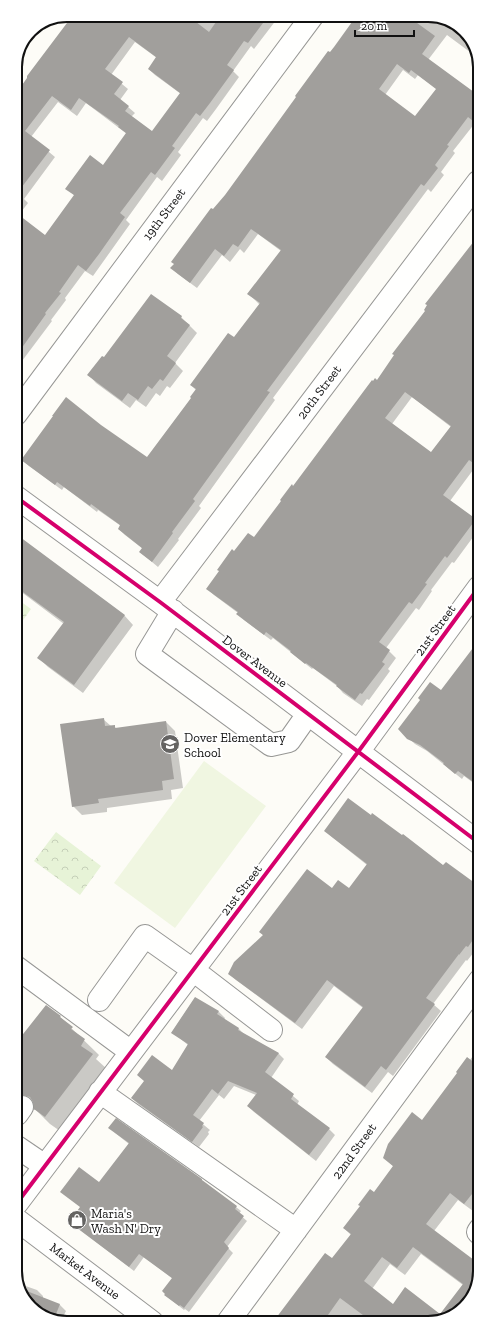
<svg xmlns="http://www.w3.org/2000/svg" width="495" height="1338" viewBox="0 0 495 1338" font-family="'Zilla Slab',serif">
<defs>
<pattern id="park-crowns" width="20" height="18" patternUnits="userSpaceOnUse"><rect width="20" height="18" fill="#e7f3d7"/><path d="M2 6a3 3 0 1 1 6 0M12 15a3 3 0 1 1 6 0" fill="none" stroke="#c5cfb8"/></pattern>
</defs>
<rect width="100%" height="100%" fill="#fdfcf7"/>
<path fill="url(#park-crowns)" d="M16,598L31,609L16,630Z
M56,832L101,866L80,895L34,861Z"/>
<path fill="#f0f6e1" d="M204,761L266,806L175,928L114,883Z"/>
<path fill="#0003" fill-rule="evenodd" d="M80,15H280L254,49L251,46L233,71L239,77L216,109L207,121L203,118L178,152L181,155L162,181L157,177L126,220L130,224L93,276L85,271L65,298L66,300L51,320L52,321L22,361L16,356L15,254L45,236L75,196L67,188L103,166L127,134L86,103L77,116L58,102L31,137L55,157L24,199L28,203L15,220V96ZM135,42L157,58L149,69L155,75L181,94L152,133L131,117L135,113L120,100L128,89L111,75Z
M359,15H432L460,26L478,53V58L447,35L428,60L478,96V125L475,123L453,151L455,153L441,172L444,175L431,192L428,189L273,398L275,400L199,506L201,508L178,539L179,540L158,567L140,552L143,549L125,535L119,529L121,526L98,510L97,512L64,487L62,490L29,466L22,459L100,426L147,458L192,398L196,390L191,385L234,339L260,305L249,294L281,251L258,234L244,253L240,249L230,262L222,255L197,288L178,274L172,268ZM403,70L415,79L418,75L437,89L416,118L385,95Z
M478,237L479,468L476,466L450,501L475,519L479,523V529L454,563L452,562L431,590L432,591L419,610L416,608L386,648L396,658L388,669L390,671L369,700L367,699L362,706L343,693L337,686L313,668L312,669L273,638L271,640L244,620L238,613L214,595L208,589L235,552L255,539L377,381L426,311L428,306L427,304ZM412,397L451,427L431,453L392,424Z
M181,317L197,333L175,363L183,371L170,388L167,386L160,396L156,393L146,407L136,400L130,408L96,383L89,375L104,359Z
M16,535L124,615L133,625L83,693L48,667L39,658L64,624L16,588Z
M479,637V787L464,776L462,779L427,751L415,744L399,729L441,692L475,648L473,646Z
M103,719L111,726H114L117,729L166,722L175,731L183,788L171,790L172,799L107,808V812L82,815L73,806Z
M325,830L444,867L462,874L479,888L480,947L475,953L474,952L467,961L466,960L433,1004L441,1011L393,1076L388,1072L372,1093L333,1064L326,1057L363,1008L334,986L302,1029L236,980L229,973L264,936L260,932L332,889H349L367,865L332,837Z
M195,998L219,1012L225,1018L224,1020L239,1029L245,1035L278,1053L284,1059L271,1078L299,1101L297,1105L329,1129L335,1135L316,1161L254,1112L248,1106L256,1095L234,1086L224,1099L219,1095L199,1121L210,1130L208,1132L209,1134L199,1147L138,1104L132,1098L172,1072L188,1045L172,1032Z
M46,1006L60,1017L99,1055L96,1059L107,1069L60,1131L50,1124L36,1110H32L28,1113L17,1105L16,1046Z
M480,1047V1202L473,1211L458,1200L434,1231L476,1263L480,1258V1271L469,1302L442,1321L274,1322L333,1260L351,1235L344,1228L374,1193L394,1167L384,1158L422,1121ZM421,1254L463,1285L441,1315L393,1305L372,1289L390,1264L405,1275Z
M114,1132L206,1185L236,1207L241,1211L239,1214L247,1221L227,1247L233,1253L189,1312L185,1309L184,1310L165,1295L173,1279L144,1257L134,1271L70,1222L129,1144Z
M17,1283L37,1290L43,1296V1298L60,1305L66,1311L64,1315L68,1316L74,1323H63L35,1312L17,1285Z"/>
<path fill="#a19f9c" fill-rule="evenodd" d="M73,15H187L209,32L221,15H269L248,43L244,41L227,65L234,70L210,103L200,116L196,113L172,146L175,148L155,175L151,172L120,213L125,217L99,254L86,271L78,265L59,292L61,293L45,313L46,314L16,356L15,212L45,235L74,195L65,189L90,155L103,165L126,133L118,127L119,126L79,98L71,110L52,96L25,131L50,150L15,196V95L27,78V76ZM129,37L156,57L148,69L180,93L152,131L125,111L129,106L114,94L123,82L105,69Z
M357,15H406L435,36L422,54L478,95V125L468,117L447,145L449,146L435,165L438,168L424,186L421,184L267,391L270,392L193,499L195,501L172,532L173,533L152,562L139,552L142,548L118,529L120,525L91,504L90,506L57,482L55,485L21,460L53,416H52L66,397L101,425L147,457L191,398L190,397L196,389L190,385L228,333L234,337L260,303L247,294L281,250L251,229L238,247L233,244L224,256L215,249L190,283L170,268L174,264L171,262L211,208L213,209L225,195L296,97L295,96L328,51L330,52L334,47ZM397,64L409,73L411,70L436,89L415,116L379,89Z
M478,236L479,467L469,460L443,495L476,519L447,558L445,556L425,583L427,584L412,604L409,602L379,642L390,650L382,662L385,664L362,694L360,693L355,700L336,686L337,685L306,663L305,664L290,652L291,651L266,632L264,635L236,614L238,612L206,589L219,571L217,570L232,549L234,551L248,533L254,537L281,501L280,500L292,484L293,486L372,380L373,381L375,378L377,380L394,355L392,354L425,311L424,310L427,305L425,304ZM405,392L451,426L431,452L385,418Z
M151,294L182,316L181,318L190,325L167,356L176,363L163,381L160,379L152,389L148,386L138,400L128,393L122,401L87,375L102,356L104,357Z
M16,534L125,615L74,685L37,658L64,622L16,587Z
M479,640V786L458,771L455,774L443,764L444,763L420,745L407,739L398,729L420,700L418,698L430,682L441,690Z
M104,718L105,726L115,725V728L166,721L174,779L162,781L163,790L98,799L99,803L72,807L60,724Z
M348,798L371,815L372,813L402,835L403,834L443,865L446,862L479,886V931L468,947L466,946L459,955V954L426,998L435,1004L386,1070L381,1066L365,1087L325,1057L363,1007L327,980L295,1023L228,974L234,962L263,935L259,932L307,869L332,888L338,880L349,888L367,864L324,831Z
M195,997L219,1011L217,1014L239,1028L238,1030L279,1053L265,1072L294,1094L291,1099L330,1128L309,1155L247,1106L257,1093L228,1081L218,1094L212,1089L193,1115L204,1123L202,1126L203,1127L192,1142L131,1098L144,1081L137,1075L152,1055L172,1070L188,1044L171,1033Z
M46,1005L61,1016L60,1017L73,1027L71,1029L85,1039L81,1046L93,1054L45,1117L34,1109L33,1102L30,1097L23,1095L17,1096L16,1043Z
M467,1057L480,1067V1150L473,1159L480,1164V1184L464,1204L450,1193L426,1224L478,1263L480,1260V1271L469,1302L442,1321H371L340,1298L323,1322H273L325,1253L332,1258L351,1234L343,1228L360,1206L358,1205L370,1189L374,1192L393,1166L383,1158L388,1144L412,1112L422,1120L457,1073L456,1072ZM413,1247L463,1284L440,1314L405,1287L393,1304L364,1281L382,1257L397,1268Z
M116,1118L202,1179V1180L237,1206L235,1209L244,1216L224,1242L229,1248L184,1308L180,1305L179,1306L164,1295L165,1294L162,1291L172,1278L139,1254L129,1267L69,1222L80,1207L60,1192L79,1167L99,1182L129,1143L108,1128Z
M19,1288L60,1304L54,1319L35,1312Z"/>
<g fill="none" stroke-linecap="round" stroke-linejoin="round">
<g stroke="#979795" stroke-width="24">
<path id="minor" d="M16,414L313,15
M16,497L160,602L479,843
M160,602L478,182
M173,611L147,654L271,745L289,741L308,714
M16,967L131,1052
M99,1000L145,936L193,970L271,1030
M100,1092L296,1230
M17,1114L22,1107
M17,1147L45,1166
M17,1203L358,752L479,587
M17,1220L152,1322
M480,1229L478,1232L480,1234
M228,1322L480,980"/>
</g>
<use href="#minor" stroke="#fffffe" stroke-width="22"/>
<g stroke="#fff" stroke-width="6">
<path id="cycleway" d="M16,497L160,602L479,843
M17,1203L358,752L479,587"/>
</g>
<use href="#cycleway" stroke="#d6006c" stroke-width="4"/>
</g>
<defs>
<g id="school-disc" transform="scale(1)"><circle r="9.5" fill="#646362" stroke="#fff"/><path d="M0-5L7-2L0 1L-7-2ZM-4 1L0 2.5L4 1V4Q0 6-4 4Z" fill="#fff"/></g>
<g id="shop-disc" transform="scale(1)"><circle r="9.5" fill="#646362" stroke="#fff"/><path d="M-5-2.5h2.3a2.7 3.5 0 0 1 5.4 0H5L5.5 6h-11ZM-1.5-2.5h3a1.5 2.3 0 0 0-3 0Z" fill="#fff"/></g>
</defs>
<g fill-rule="evenodd">
<use href="#school-disc" x="170" y="744"/>
<use href="#shop-disc" x="77" y="1220"/>
</g>
<g text-anchor="middle" dominant-baseline="central" stroke-width="4" stroke-linejoin="round" paint-order="stroke">
<g font-size="13" fill="#111" stroke="#fff">
<text transform="translate(164 214) rotate(-53)">19th Street</text>
<text transform="translate(319 392) rotate(-53)">20th Street</text>
<text transform="translate(435 630) rotate(-54)">21st Street</text>
<text transform="translate(255 661) rotate(37)">Dover Avenue</text>
<text transform="translate(241 890) rotate(-53)">21st Street</text>
<text transform="translate(354 1151) rotate(-54)">22nd Street</text>
<text transform="translate(85 1271) rotate(37)">Market Avenue</text>
</g>
<g font-size="13" fill="#111" stroke="#fff" text-anchor="start">
<text x="184" y="737">Dover Elementary<tspan x="184" dy="15">School</tspan></text>
<text x="91" y="1213">Maria's<tspan x="91" dy="15">Wash N' Dry</tspan></text>
</g>
</g>
<path d="M0 0H495V1338H0ZM67 22H428A45 45 0 0 1 473 67V1271A45 45 0 0 1 428 1316H67A45 45 0 0 1 22 1271V67A45 45 0 0 1 67 22Z" fill="#fff" fill-rule="evenodd"/>
<path fill="none" stroke="#111" stroke-width="2" d="M67 22H428A45 45 0 0 1 473 67V1271A45 45 0 0 1 428 1316H67A45 45 0 0 1 22 1271V67A45 45 0 0 1 67 22Z"/>
<path d="M355 30v6h59v-6" fill="none" stroke="#111111" stroke-width="2"/>
<text x="361" y="30" font-size="12" fill="#111111" stroke="#ffffff" stroke-width="3" paint-order="stroke">20 m</text>
</svg>
